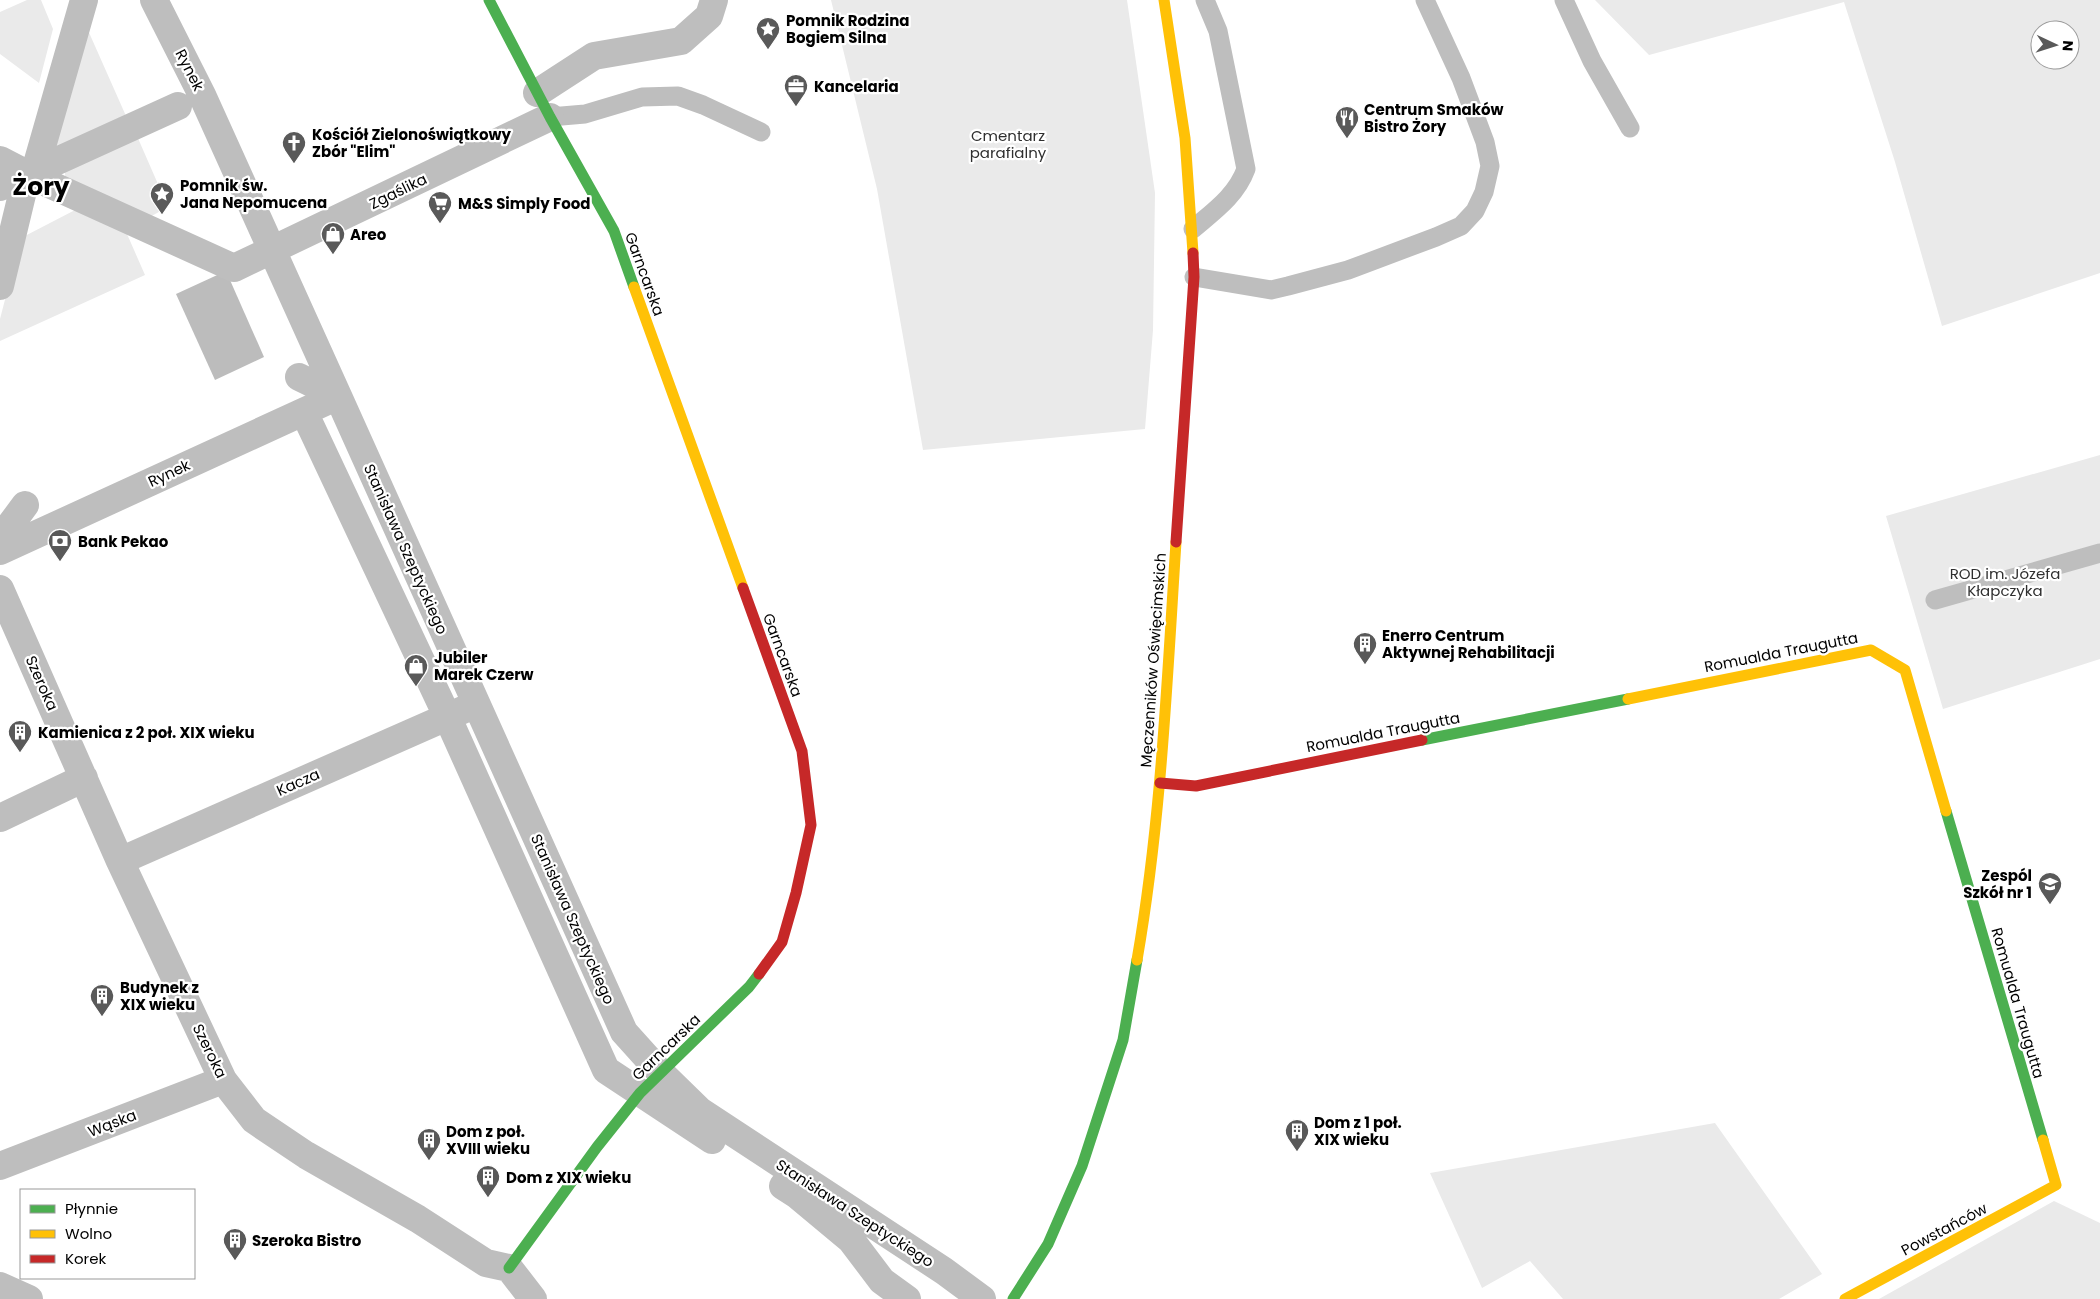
<svg xmlns="http://www.w3.org/2000/svg" width="2100" height="1299" viewBox="0 0 2100 1299" font-family="Poppins,sans-serif">
<rect width="100%" height="100%" fill="#fff"/>
<path fill="#eaeaea" fill-rule="evenodd" d="M27,0H41L53,29L39,83L0,54V12Z
M831,0H1127L1155,193L1153,330L1145,429L923,450L877,189Z
M1595,0H2100V273L1942,326L1895,162L1844,2L1649,55ZM2040,30H2070V60H2040Z
M87,28L126,116L53,149Z
M137,136L168,207L146,219L65,178V166Z
M77,209L127,234L145,275L0,341V319L21,238Z
M2100,455V659L1943,709L1886,516Z
M1715,1123L1822,1274L1779,1299H1563L1530,1261L1482,1288L1430,1173Z
M2054,1201L2100,1223V1299H1879Z"/>
<path fill="#bcbcbc" d="M226,271L264,357L215,380L176,294Z"/>
<g fill="none" stroke-linecap="round" stroke-linejoin="round">
<path stroke="#bebebe" stroke-width="19" d="M1564,0L1592,61L1630,128
M550,117L585,114L642,97L678,96L703,105L761,132
M1193,229C1214,211 1236,196 1246,169L1218,31L1205,0
M1194,277L1271,290L1288,286L1348,270L1436,237L1461,226L1475,211L1484,192L1490,166L1485,142L1461,78L1425,0
M1935,600L2100,553"/>
<path stroke="#bebebe" stroke-width="28" d="M537,93L594,56L681,41L709,16L714,0
M0,160L27,174L234,268L550,117
M35,171L84,0
M0,187L178,106
M0,286L27,174
M299,377L338,396L624,1032L660,1072L700,1111L944,1271L982,1299
M304,412L447,716L606,1070L712,1140
M0,539L25,505
M0,551L338,396L202,95L154,0
M0,589L120,861L223,1080L254,1120L306,1155L418,1219L486,1263L509,1268L533,1299
M0,818L84,778
M120,861L465,709
M0,1166L223,1080
M783,1186L797,1195L851,1240L882,1281L907,1299
M0,1286L29,1299"/>
<path stroke="#4caf50" stroke-width="11" d="M489,0L550,117L614,231L634,287
M1422,740L1628,699
M1946,811L2043,1140
M509,1268L597,1147L640,1093L749,987L759,974
M1013,1299L1048,1244L1082,1166L1123,1040L1137,960"/>
<path stroke="#ffc107" stroke-width="11" d="M1164,0L1185,138L1193,253
M634,287L743,588
M1628,699L1871,650L1905,670L1946,811
M1137,960C1161,822 1167,682 1176,542
M1845,1299L2056,1185L2043,1140"/>
<path stroke="#c62828" stroke-width="11" d="M1176,542L1194,277L1193,253
M743,588L802,751L811,825L796,893L782,942L759,974
M1160,783L1196,786L1422,740"/>
</g>
<defs>
<g id="sight-pin" transform="scale(1.25)"><path d="M0 17L-7.5 6A9.5 9.5 0 1 1 7.5 6Z" fill="#595959" stroke="#fff"/><path d="M0-6L1.8-2.2L6-1.7L2.9 1.2L3.7 5.4L0 3.3L-3.7 5.4L-2.9 1.2L-6-1.7L-1.8-2.2Z" fill="#fff"/></g>
<g id="office-pin" transform="scale(1.25)"><path d="M0 17L-7.5 6A9.5 9.5 0 1 1 7.5 6Z" fill="#595959" stroke="#fff"/><path d="M-6-3h4V-5.5h4V-3h4V5H-6ZM-1-4.5V-3h2v-1.5ZM-6 0V1H6V0Z" fill="#fff"/></g>
<g id="restaurant-pin" transform="scale(1.25)"><path d="M0 17L-7.5 6A9.5 9.5 0 1 1 7.5 6Z" fill="#595959" stroke="#fff"/><path d="M-5-6h1v4h1v-4h1v4h1v-4h1v5L-1.5 .5V6h-2V.5L-5-1ZM5-6V6H3V1.5H1.5Q1.5-4 5-6Z" fill="#fff"/></g>
<g id="church-pin" transform="scale(1.25)"><path d="M0 17L-7.5 6A9.5 9.5 0 1 1 7.5 6Z" fill="#595959" stroke="#fff"/><path d="M-1.2-6h2.4v3.5h3.3v2.4h-3.3V6h-2.4V-.1h-3.3v-2.4h3.3Z" fill="#fff"/></g>
<g id="supermarket-pin" transform="scale(1.25)"><path d="M0 17L-7.5 6A9.5 9.5 0 1 1 7.5 6Z" fill="#595959" stroke="#fff"/><path d="M-6-5.5h2.5l.6 2H6L4.5 2H-2.5L-4.4-4H-6ZM-1.5 3.2a1.3 1.3 0 1 0 .1 0ZM3 3.2a1.3 1.3 0 1 0 .1 0Z" fill="#fff"/></g>
<g id="shop-pin" transform="scale(1.25)"><path d="M0 17L-7.5 6A9.5 9.5 0 1 1 7.5 6Z" fill="#595959" stroke="#fff"/><path d="M-5-2.5h2.3a2.7 3.5 0 0 1 5.4 0H5L5.5 6h-11ZM-1.5-2.5h3a1.5 2.3 0 0 0-3 0Z" fill="#fff"/></g>
<g id="bank-pin" transform="scale(1.25)"><path d="M0 17L-7.5 6A9.5 9.5 0 1 1 7.5 6Z" fill="#595959" stroke="#fff"/><path d="M-6-4H6V4H-6ZM0-2.3a2.3 2.3 0 1 0 0 4.6a2.3 2.3 0 1 0 0-4.6Z" fill="#fff"/></g>
<g id="building-pin" transform="scale(1.25)"><path d="M0 17L-7.5 6A9.5 9.5 0 1 1 7.5 6Z" fill="#595959" stroke="#fff"/><path d="M-4-6H4V6H1V3H-1V6H-4ZM-2.5-4.3h1.7v1.8h-1.7ZM.8-4.3h1.7v1.8H.8ZM-2.5-1h1.7V.8h-1.7ZM.8-1h1.7V.8H.8Z" fill="#fff"/></g>
<g id="school-pin" transform="scale(1.25)"><path d="M0 17L-7.5 6A9.5 9.5 0 1 1 7.5 6Z" fill="#595959" stroke="#fff"/><path d="M0-5L7-2L0 1L-7-2ZM-4 1L0 2.5L4 1V4Q0 6-4 4Z" fill="#fff"/></g>
</defs>
<g fill-rule="evenodd">
<use href="#sight-pin" x="768" y="29"/>
<use href="#office-pin" x="796" y="86"/>
<use href="#restaurant-pin" x="1347" y="118"/>
<use href="#church-pin" x="294" y="143"/>
<use href="#sight-pin" x="162" y="194"/>
<use href="#supermarket-pin" x="440" y="203"/>
<use href="#shop-pin" x="333" y="234"/>
<use href="#bank-pin" x="60" y="541"/>
<use href="#building-pin" x="1365" y="644"/>
<use href="#shop-pin" x="416" y="666"/>
<use href="#building-pin" x="20" y="732"/>
<use href="#school-pin" x="2050" y="884"/>
<use href="#building-pin" x="102" y="996"/>
<use href="#building-pin" x="1297" y="1131"/>
<use href="#building-pin" x="429" y="1140"/>
<use href="#building-pin" x="488" y="1177"/>
<use href="#building-pin" x="235" y="1240"/>
</g>
<g text-anchor="middle" dominant-baseline="central" stroke-width="4.5" stroke-linejoin="round" paint-order="stroke">
<g font-size="15" font-weight="bold" fill="#000" stroke="#fff" text-anchor="start">
<text x="786" y="20">Pomnik Rodzina<tspan x="786" dy="17">Bogiem Silna</tspan></text>
<text x="814" y="86">Kancelaria</text>
<text x="1364" y="109">Centrum Smaków<tspan x="1364" dy="17">Bistro Żory</tspan></text>
<text x="312" y="134">Kościół Zielonoświątkowy<tspan x="312" dy="17">Zbór "Elim"</tspan></text>
<text x="180" y="185">Pomnik św.<tspan x="180" dy="17">Jana Nepomucena</tspan></text>
<text x="458" y="203">M&amp;S Simply Food</text>
<text x="350" y="234">Areo</text>
<text x="78" y="541">Bank Pekao</text>
<text x="1382" y="635">Enerro Centrum<tspan x="1382" dy="17">Aktywnej Rehabilitacji</tspan></text>
<text x="434" y="657">Jubiler<tspan x="434" dy="17">Marek Czerw</tspan></text>
<text x="38" y="732">Kamienica z 2 poł. XIX wieku</text>
<text x="2032" y="875" text-anchor="end">Zespól<tspan x="2032" dy="17">Szkół nr 1</tspan></text>
<text x="120" y="987">Budynek z<tspan x="120" dy="17">XIX wieku</tspan></text>
<text x="1314" y="1122">Dom z 1 poł.<tspan x="1314" dy="17">XIX wieku</tspan></text>
<text x="446" y="1131">Dom z poł.<tspan x="446" dy="17">XVIII wieku</tspan></text>
<text x="506" y="1177">Dom z XIX wieku</text>
<text x="252" y="1240">Szeroka Bistro</text>
</g>
<g font-size="15" fill="#000" stroke="#fff">
<text transform="translate(190 70) rotate(63)">Rynek</text>
<text transform="translate(398 191) rotate(-26)">Zgaślika</text>
<text transform="translate(645 274) rotate(70)">Garncarska</text>
<text transform="translate(169 473) rotate(-25)">Rynek</text>
<text transform="translate(406 549) rotate(66)">Stanisława Szeptyckiego</text>
<text transform="translate(1781 652) rotate(-11)">Romualda Traugutta</text>
<text transform="translate(783 655) rotate(70)">Garncarska</text>
<text transform="translate(1153 660) rotate(-86)">Męczenników Oświęcimskich</text>
<text transform="translate(42 683) rotate(66)">Szeroka</text>
<text transform="translate(1383 732) rotate(-11)">Romualda Traugutta</text>
<text transform="translate(298 782) rotate(-24)">Kacza</text>
<text transform="translate(573 919) rotate(66)">Stanisława Szeptyckiego</text>
<text transform="translate(2018 1003) rotate(74)">Romualda Traugutta</text>
<text transform="translate(666 1047) rotate(-44)">Garncarska</text>
<text transform="translate(210 1051) rotate(64)">Szeroka</text>
<text transform="translate(112 1123) rotate(-21)">Wąska</text>
<text transform="translate(855 1213) rotate(33)">Stanisława Szeptyckiego</text>
<text transform="translate(1944 1229) rotate(-28)">Powstańców</text>
</g>
<g font-size="15" fill="#2f2f2f" stroke="#fff">
<text x="1008" y="135">Cmentarz<tspan x="1008" dy="17">parafialny</tspan></text>
<text x="2005" y="573">ROD im. Józefa<tspan x="2005" dy="17">Kłapczyka</tspan></text>
</g>
<g font-size="25" font-weight="bold" fill="#000" stroke="#fff">
<text x="41" y="186">Żory</text>
</g>
</g>
<rect x="20" y="1189" width="175" height="90" fill="#ffffff" stroke="#999999"/>
<rect x="30" y="1205" width="25" height="8" fill="#4caf50" stroke="#999999"/>
<text x="65" y="1214" font-size="15" fill="#000000">Płynnie</text>
<rect x="30" y="1230" width="25" height="8" fill="#ffc107" stroke="#999999"/>
<text x="65" y="1239" font-size="15" fill="#000000">Wolno</text>
<rect x="30" y="1255" width="25" height="8" fill="#c62828" stroke="#999999"/>
<text x="65" y="1264" font-size="15" fill="#000000">Korek</text>
<g transform="translate(2055 45) rotate(94)"><circle r="24" fill="#ffffff" stroke="#999999"/>
<path d="M0-4L9 19L0 12L-9 19Z" fill="#595959"/>
<text y="-8" font-size="14" font-weight="bold" text-anchor="middle" fill="#000000">N</text>
</g>
</svg>
